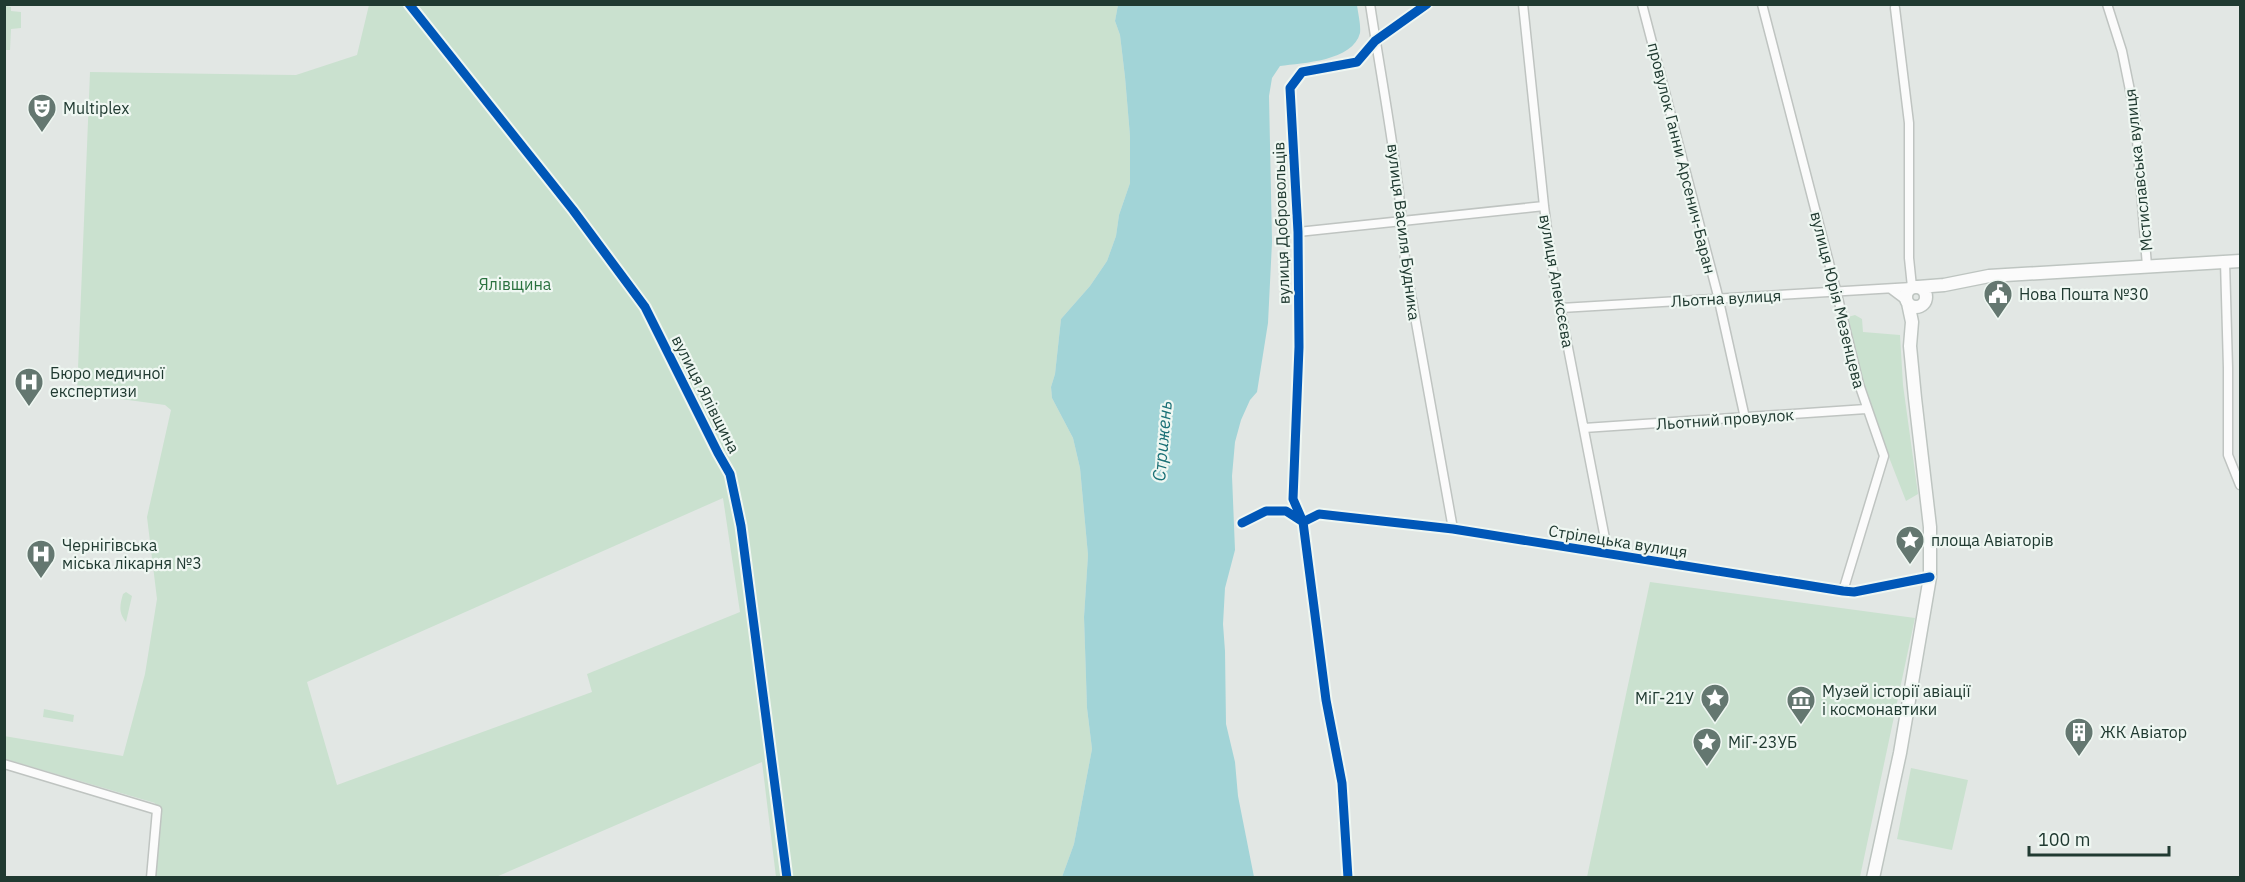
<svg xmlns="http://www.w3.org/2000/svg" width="2245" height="882" viewBox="0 0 2245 882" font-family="'IBM Plex Sans',sans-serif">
<rect width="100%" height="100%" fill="#e2e7e4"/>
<path fill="#cae1cf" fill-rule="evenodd" d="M369,5H1118L1115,21L1120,35L1125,77L1130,136V183L1119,215L1116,236L1107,261L1090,286L1061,319L1055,374L1051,387L1052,398L1073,438L1080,468L1088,555L1084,617L1087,708L1092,749L1074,844L1062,877H776L762,762L496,877H151L155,803L5,759L4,736L123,756L145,674L157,599L147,517L171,410L165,405L77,393L90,72L296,75L357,55ZM723,498L740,612L587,674L592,692L337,785L307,682Z
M5,6L11,7V11L21,12V28L11,29L10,50H5Z
M1855,315L1862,319L1863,332L1900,335L1903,385L1918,494L1906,501L1869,406L1848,317Z
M1650,582L1915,618L1860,877H1587Z
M126,592L132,596L126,622C118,612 120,605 123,594Z
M44,709L74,715L73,722L43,717Z
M1911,768L1968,780L1952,850L1897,839Z"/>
<path fill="#a2d4d7" d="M1118,5H1357C1358,13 1361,25 1360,33C1353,61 1303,63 1280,66L1272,78L1269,96L1272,242L1268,323L1257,392L1250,400L1241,420L1235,442L1232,476L1235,550L1225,588L1223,624L1225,651L1226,724L1235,762L1238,796L1254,877H1062L1074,844L1092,749L1087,708L1084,617L1088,555L1080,468L1073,438L1052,398L1051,387L1055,374L1061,319L1090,286L1107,261L1116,236L1119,215L1130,183V136L1125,77L1120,35L1115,21Z"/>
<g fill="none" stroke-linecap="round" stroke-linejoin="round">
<g stroke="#bfc4c1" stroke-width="11">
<path id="street" d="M409,4L573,210L645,307L718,453L730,474L741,526L787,878
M1370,4C1383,90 1400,174 1405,261L1453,529
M1523,4L1544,206L1551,260L1608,554
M1642,4L1717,292L1745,418
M1762,4L1835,286L1859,384L1884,456L1843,591
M2107,4L2122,51L2135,115L2147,266
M1298,232L1544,206
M2225,261L2228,368V455L2240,485
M1891,289L1907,301
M1561,308L1912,287L1909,258V123L1895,8
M1584,428L1866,409
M1242,523L1266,511H1286L1303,522L1319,514L1453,529L1843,591L1854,592L1930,577
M4,764L157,810L151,878
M1348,878L1342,783L1326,700L1303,522L1293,499L1299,347L1298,232L1290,88L1302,72L1357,62L1375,41L1427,4"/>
</g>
<g stroke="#bec5c1" stroke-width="15">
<path id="secondary" d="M1906 297a10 10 0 1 1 20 0a10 10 0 1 1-20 0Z
M1918,287L1944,285L1989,276L2240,261
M1873,878L1900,753L1930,577V527L1915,398L1910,346L1912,322L1908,303"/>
</g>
<use href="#street" stroke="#fbfbfb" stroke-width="8"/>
<use href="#secondary" stroke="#fbfbfb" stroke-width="12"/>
<g stroke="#eff7f2" stroke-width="13">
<path id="cycleway" d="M409,4L573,210L645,307L718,453L730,474L741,526L787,878
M1242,523L1266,511H1286L1303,522L1319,514L1453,529L1843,591L1854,592L1930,577
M1348,878L1342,783L1326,700L1303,522L1293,499L1299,347L1298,232L1290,88L1302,72L1357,62L1375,41L1427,4"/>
</g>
<use href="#cycleway" stroke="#0057b8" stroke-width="9"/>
</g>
<defs>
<g id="theatre-pin" transform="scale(1.5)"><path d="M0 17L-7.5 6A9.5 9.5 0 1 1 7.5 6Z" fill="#647770" stroke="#eff7f2"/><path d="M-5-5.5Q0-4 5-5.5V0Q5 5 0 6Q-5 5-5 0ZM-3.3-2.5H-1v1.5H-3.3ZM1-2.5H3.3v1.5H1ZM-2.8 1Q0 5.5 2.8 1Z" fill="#fff"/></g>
<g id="civic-pin" transform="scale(1.5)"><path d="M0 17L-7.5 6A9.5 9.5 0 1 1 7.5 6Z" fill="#647770" stroke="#eff7f2"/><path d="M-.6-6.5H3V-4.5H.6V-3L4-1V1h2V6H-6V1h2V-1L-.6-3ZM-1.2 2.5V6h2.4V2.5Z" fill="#fff"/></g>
<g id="hospital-pin" transform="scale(1.5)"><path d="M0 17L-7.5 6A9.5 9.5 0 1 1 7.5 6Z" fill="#647770" stroke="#eff7f2"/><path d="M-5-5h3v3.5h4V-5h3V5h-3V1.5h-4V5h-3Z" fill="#fff"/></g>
<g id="sight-pin" transform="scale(1.5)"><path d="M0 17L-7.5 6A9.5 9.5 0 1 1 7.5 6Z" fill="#647770" stroke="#eff7f2"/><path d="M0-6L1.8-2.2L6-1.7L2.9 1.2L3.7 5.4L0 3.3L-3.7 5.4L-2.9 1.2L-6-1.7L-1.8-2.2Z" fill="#fff"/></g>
<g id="museum-pin" transform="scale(1.5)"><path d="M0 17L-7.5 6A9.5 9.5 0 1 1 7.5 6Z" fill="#647770" stroke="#eff7f2"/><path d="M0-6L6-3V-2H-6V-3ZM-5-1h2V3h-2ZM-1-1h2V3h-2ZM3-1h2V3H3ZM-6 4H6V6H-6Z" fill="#fff"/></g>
<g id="building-pin" transform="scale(1.5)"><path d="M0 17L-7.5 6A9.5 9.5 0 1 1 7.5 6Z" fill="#647770" stroke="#eff7f2"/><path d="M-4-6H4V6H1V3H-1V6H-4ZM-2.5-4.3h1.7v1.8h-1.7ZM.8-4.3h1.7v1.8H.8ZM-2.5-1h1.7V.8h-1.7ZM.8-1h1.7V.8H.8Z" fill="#fff"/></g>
</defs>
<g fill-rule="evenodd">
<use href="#theatre-pin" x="42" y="108"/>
<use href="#civic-pin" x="1998" y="294"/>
<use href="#hospital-pin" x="29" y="382"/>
<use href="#sight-pin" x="1910" y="540"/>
<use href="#hospital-pin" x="41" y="554"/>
<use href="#sight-pin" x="1715" y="698"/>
<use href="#museum-pin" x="1801" y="700"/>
<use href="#building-pin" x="2079" y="732"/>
<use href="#sight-pin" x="1707" y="742"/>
</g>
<g text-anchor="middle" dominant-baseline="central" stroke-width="4.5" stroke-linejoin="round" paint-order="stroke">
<g font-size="16" fill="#203a31" stroke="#eff7f2" text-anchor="start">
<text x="63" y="108">Multiplex</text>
<text x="2019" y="294">Нова Пошта №30</text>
<text x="50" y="373">Бюро медичної<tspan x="50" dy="18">експертизи</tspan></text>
<text x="1931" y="540">площа Авіаторів</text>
<text x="62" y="545">Чернігівська<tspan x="62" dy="18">міська лікарня №3</tspan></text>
<text x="1822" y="691">Музей історії авіації<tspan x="1822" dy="18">і космонавтики</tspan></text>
<text x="1694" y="698" text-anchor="end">МіГ-21У</text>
<text x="2100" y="732">ЖК Авіатор</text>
<text x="1728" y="742">МіГ-23УБ</text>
</g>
<g font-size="16" fill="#203a31" stroke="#eff7f2">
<text transform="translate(1682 158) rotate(76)">провулок Ганни Арсенич-Баран</text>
<text transform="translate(2138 170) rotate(-96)">Мстиславська вулиця</text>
<text transform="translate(1281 223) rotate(-92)">вулиця Добровольців</text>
<text transform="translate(1404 232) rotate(83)">вулиця Василя Будника</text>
<text transform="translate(1557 281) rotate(80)">вулиця Алексєєва</text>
<text transform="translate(1726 298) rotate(-3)">Льотна вулиця</text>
<text transform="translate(1838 300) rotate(76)">вулиця Юрія Мезенцева</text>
<text transform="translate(706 394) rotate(63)">вулиця Ялівщина</text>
<text transform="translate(1725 419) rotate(-4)">Льотний провулок</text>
<text transform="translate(1618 541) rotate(9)">Стрілецька вулиця</text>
</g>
<g font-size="16" fill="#2a713f" stroke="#eff7f2">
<text x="515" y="284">Ялівщина</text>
</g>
<g font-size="18" font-style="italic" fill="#1a7076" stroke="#eff7f2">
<text transform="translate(1162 441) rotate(-85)">Стрижень</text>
</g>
</g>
<rect width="2245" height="882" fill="none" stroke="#203a31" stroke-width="12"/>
<path d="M2029 846v9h140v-9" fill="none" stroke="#203a31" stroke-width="3"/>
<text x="2038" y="846" font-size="18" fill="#203a31" stroke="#eff7f2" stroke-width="4.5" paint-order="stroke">100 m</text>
</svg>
